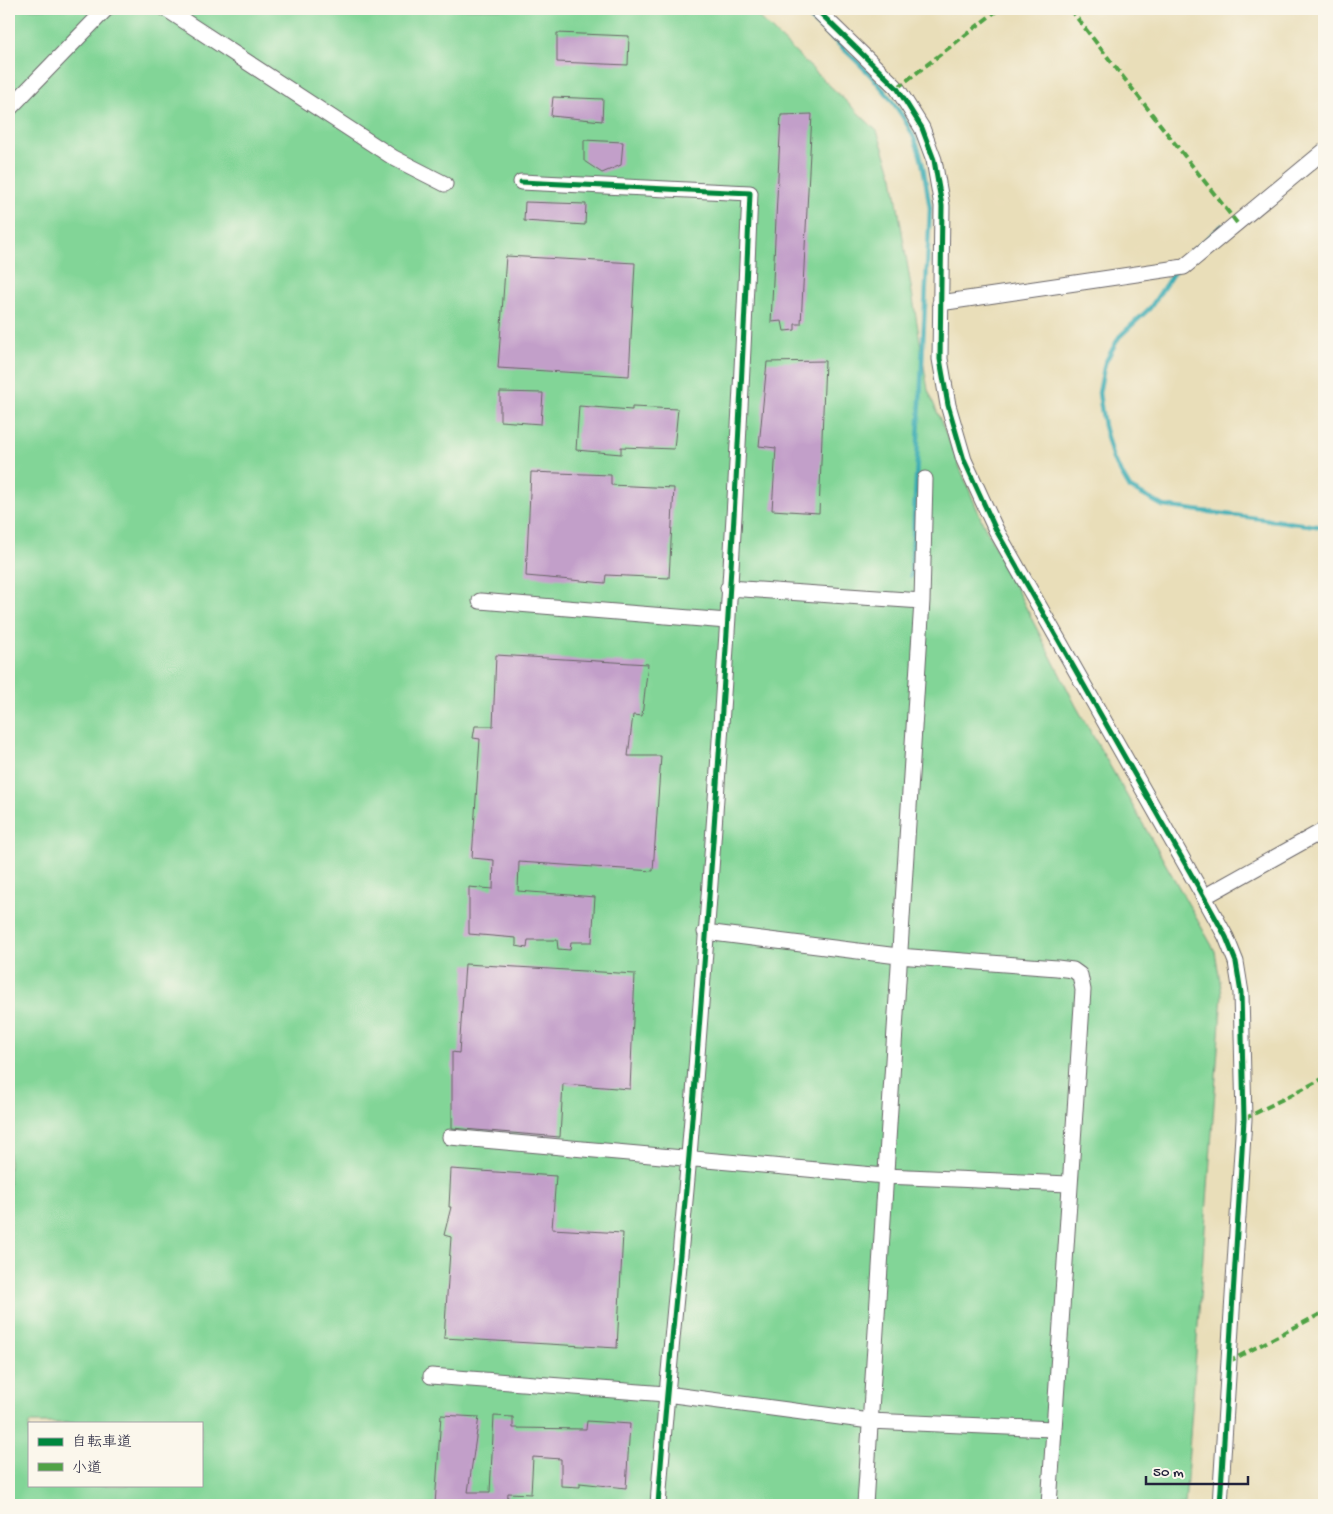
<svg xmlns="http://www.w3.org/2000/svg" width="1333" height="1514" viewBox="0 0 1333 1514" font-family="'Gochi Hand','Klee One',sans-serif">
<rect width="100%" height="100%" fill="#fbf7ec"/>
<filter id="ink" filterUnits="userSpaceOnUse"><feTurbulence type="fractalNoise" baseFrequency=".02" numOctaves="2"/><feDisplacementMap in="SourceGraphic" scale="10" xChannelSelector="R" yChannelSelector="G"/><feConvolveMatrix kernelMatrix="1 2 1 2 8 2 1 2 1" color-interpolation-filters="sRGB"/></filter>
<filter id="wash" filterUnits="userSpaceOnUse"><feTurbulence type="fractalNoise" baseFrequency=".0096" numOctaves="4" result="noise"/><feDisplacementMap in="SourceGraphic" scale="20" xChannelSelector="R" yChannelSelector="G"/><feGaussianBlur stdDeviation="1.12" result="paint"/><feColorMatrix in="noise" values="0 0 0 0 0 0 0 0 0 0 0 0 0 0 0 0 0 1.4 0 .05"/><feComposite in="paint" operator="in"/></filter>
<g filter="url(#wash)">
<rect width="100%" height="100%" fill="#e9deb9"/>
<path fill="#82d597" stroke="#527c69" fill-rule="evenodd" d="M9,9H750L877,131L893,177L928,390L982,521L1076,706L1215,951L1222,994L1185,1505H9ZM29,1423H201V1485H29Z"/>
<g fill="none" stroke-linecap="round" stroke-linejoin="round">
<path stroke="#3aacb3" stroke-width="4.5" d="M799,9C841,46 892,87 915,140C924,161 926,186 930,208L911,576
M1179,263L1222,226
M1174,272L1150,308L1119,337L1105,363L1099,393L1104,426L1113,459L1130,488L1163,506L1324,527"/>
</g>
<g id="blocks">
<path fill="#c29fc9" d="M557,33L629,36L628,65L557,62Z
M553,97L603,99L602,121L551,116Z
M812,114L801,324H795V330L784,331L782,321L771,322L781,115Z
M584,140L623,142L621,165L602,173L584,161Z
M525,202L586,204L585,225L524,221Z
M506,256L635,263L629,376L498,368Z
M825,361L819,513L772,510L776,448L759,446L767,362Z
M500,392L543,393L541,424L500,421Z
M579,406L632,410V407L678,409L674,449L621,447V454L576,450Z
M531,472L611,475V485L674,488L669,578L606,575L605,583L526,576Z
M496,655L648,664L642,716L633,715L628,756H661L653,871L519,862L518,891L595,897L592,942H571L570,950L558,949L557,940H528L527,948L516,946V938L469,934V887L493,889L494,860L472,858L480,739L473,738L475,726H493Z
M465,964L635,974L630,1089L563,1084L560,1137L452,1128V1052L459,1053Z
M451,1169L556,1176L552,1229L623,1233L617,1348L444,1338L451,1237L444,1235L451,1207H449Z
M441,1415L479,1417L468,1492H490L494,1416L513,1417V1428L586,1429L587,1421L630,1424L626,1488L580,1483V1487L561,1486V1459L533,1457L531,1494L508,1493L507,1505H435Z"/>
</g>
</g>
<g filter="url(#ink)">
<use href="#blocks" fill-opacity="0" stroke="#686467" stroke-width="1"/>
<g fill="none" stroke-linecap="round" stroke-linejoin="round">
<g stroke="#686467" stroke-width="17">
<path id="minor" d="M166,9L394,158L445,184
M816,9L897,88L922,128L934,160L942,206L940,359L948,405L964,460L996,530L1204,897L1226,937L1236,962L1241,993L1244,1119L1220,1505
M9,109L106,9
M521,182L750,193C737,515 715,836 689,1156C679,1273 666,1389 658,1505
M940,303L1184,267L1324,151
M728,588L922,601
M480,601L727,621
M1204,897L1324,830
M705,932L898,956L1057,968L1073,970L1080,975L1083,990L1049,1505
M450,1137L885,1176L1069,1184
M431,1376L666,1394L870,1421L1053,1429
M865,1505L922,601L925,479"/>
</g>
<use href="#minor" stroke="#fff" stroke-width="15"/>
<path stroke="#50a245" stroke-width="4" stroke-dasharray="8 4" stroke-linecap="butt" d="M1070,9L1237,223
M897,88L999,9
M1244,1119L1324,1078
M1228,1362L1324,1312"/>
<g stroke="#fbf7ec" stroke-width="8">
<path id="cycleway" d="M816,9L897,88L922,128L934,160L942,206L940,359L948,405L964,460L996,530L1204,897L1226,937L1236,962L1241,993L1244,1119L1220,1505
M521,182L750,193C737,515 715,836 689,1156C679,1273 666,1389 658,1505"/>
</g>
<use href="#cycleway" stroke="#00873e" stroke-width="5"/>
</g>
</g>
<rect width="1333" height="1514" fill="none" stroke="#fbf7ec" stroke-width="30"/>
<rect x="28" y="1422" width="175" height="65" fill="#fbf7ec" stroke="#a4a2a5"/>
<rect x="38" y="1438" width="25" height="8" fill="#00873e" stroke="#a4a2a5"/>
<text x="72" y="1446" font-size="15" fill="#22223b">自転車道</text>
<rect x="38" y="1463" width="25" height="8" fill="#50a245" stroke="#a4a2a5"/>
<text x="72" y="1472" font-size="15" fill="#22223b">小道</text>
<path d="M1146 1476v8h102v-8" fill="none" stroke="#22223b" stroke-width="2.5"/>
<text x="1153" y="1476" font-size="15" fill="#22223b" stroke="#fbf7ec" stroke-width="4" paint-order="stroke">50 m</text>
</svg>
